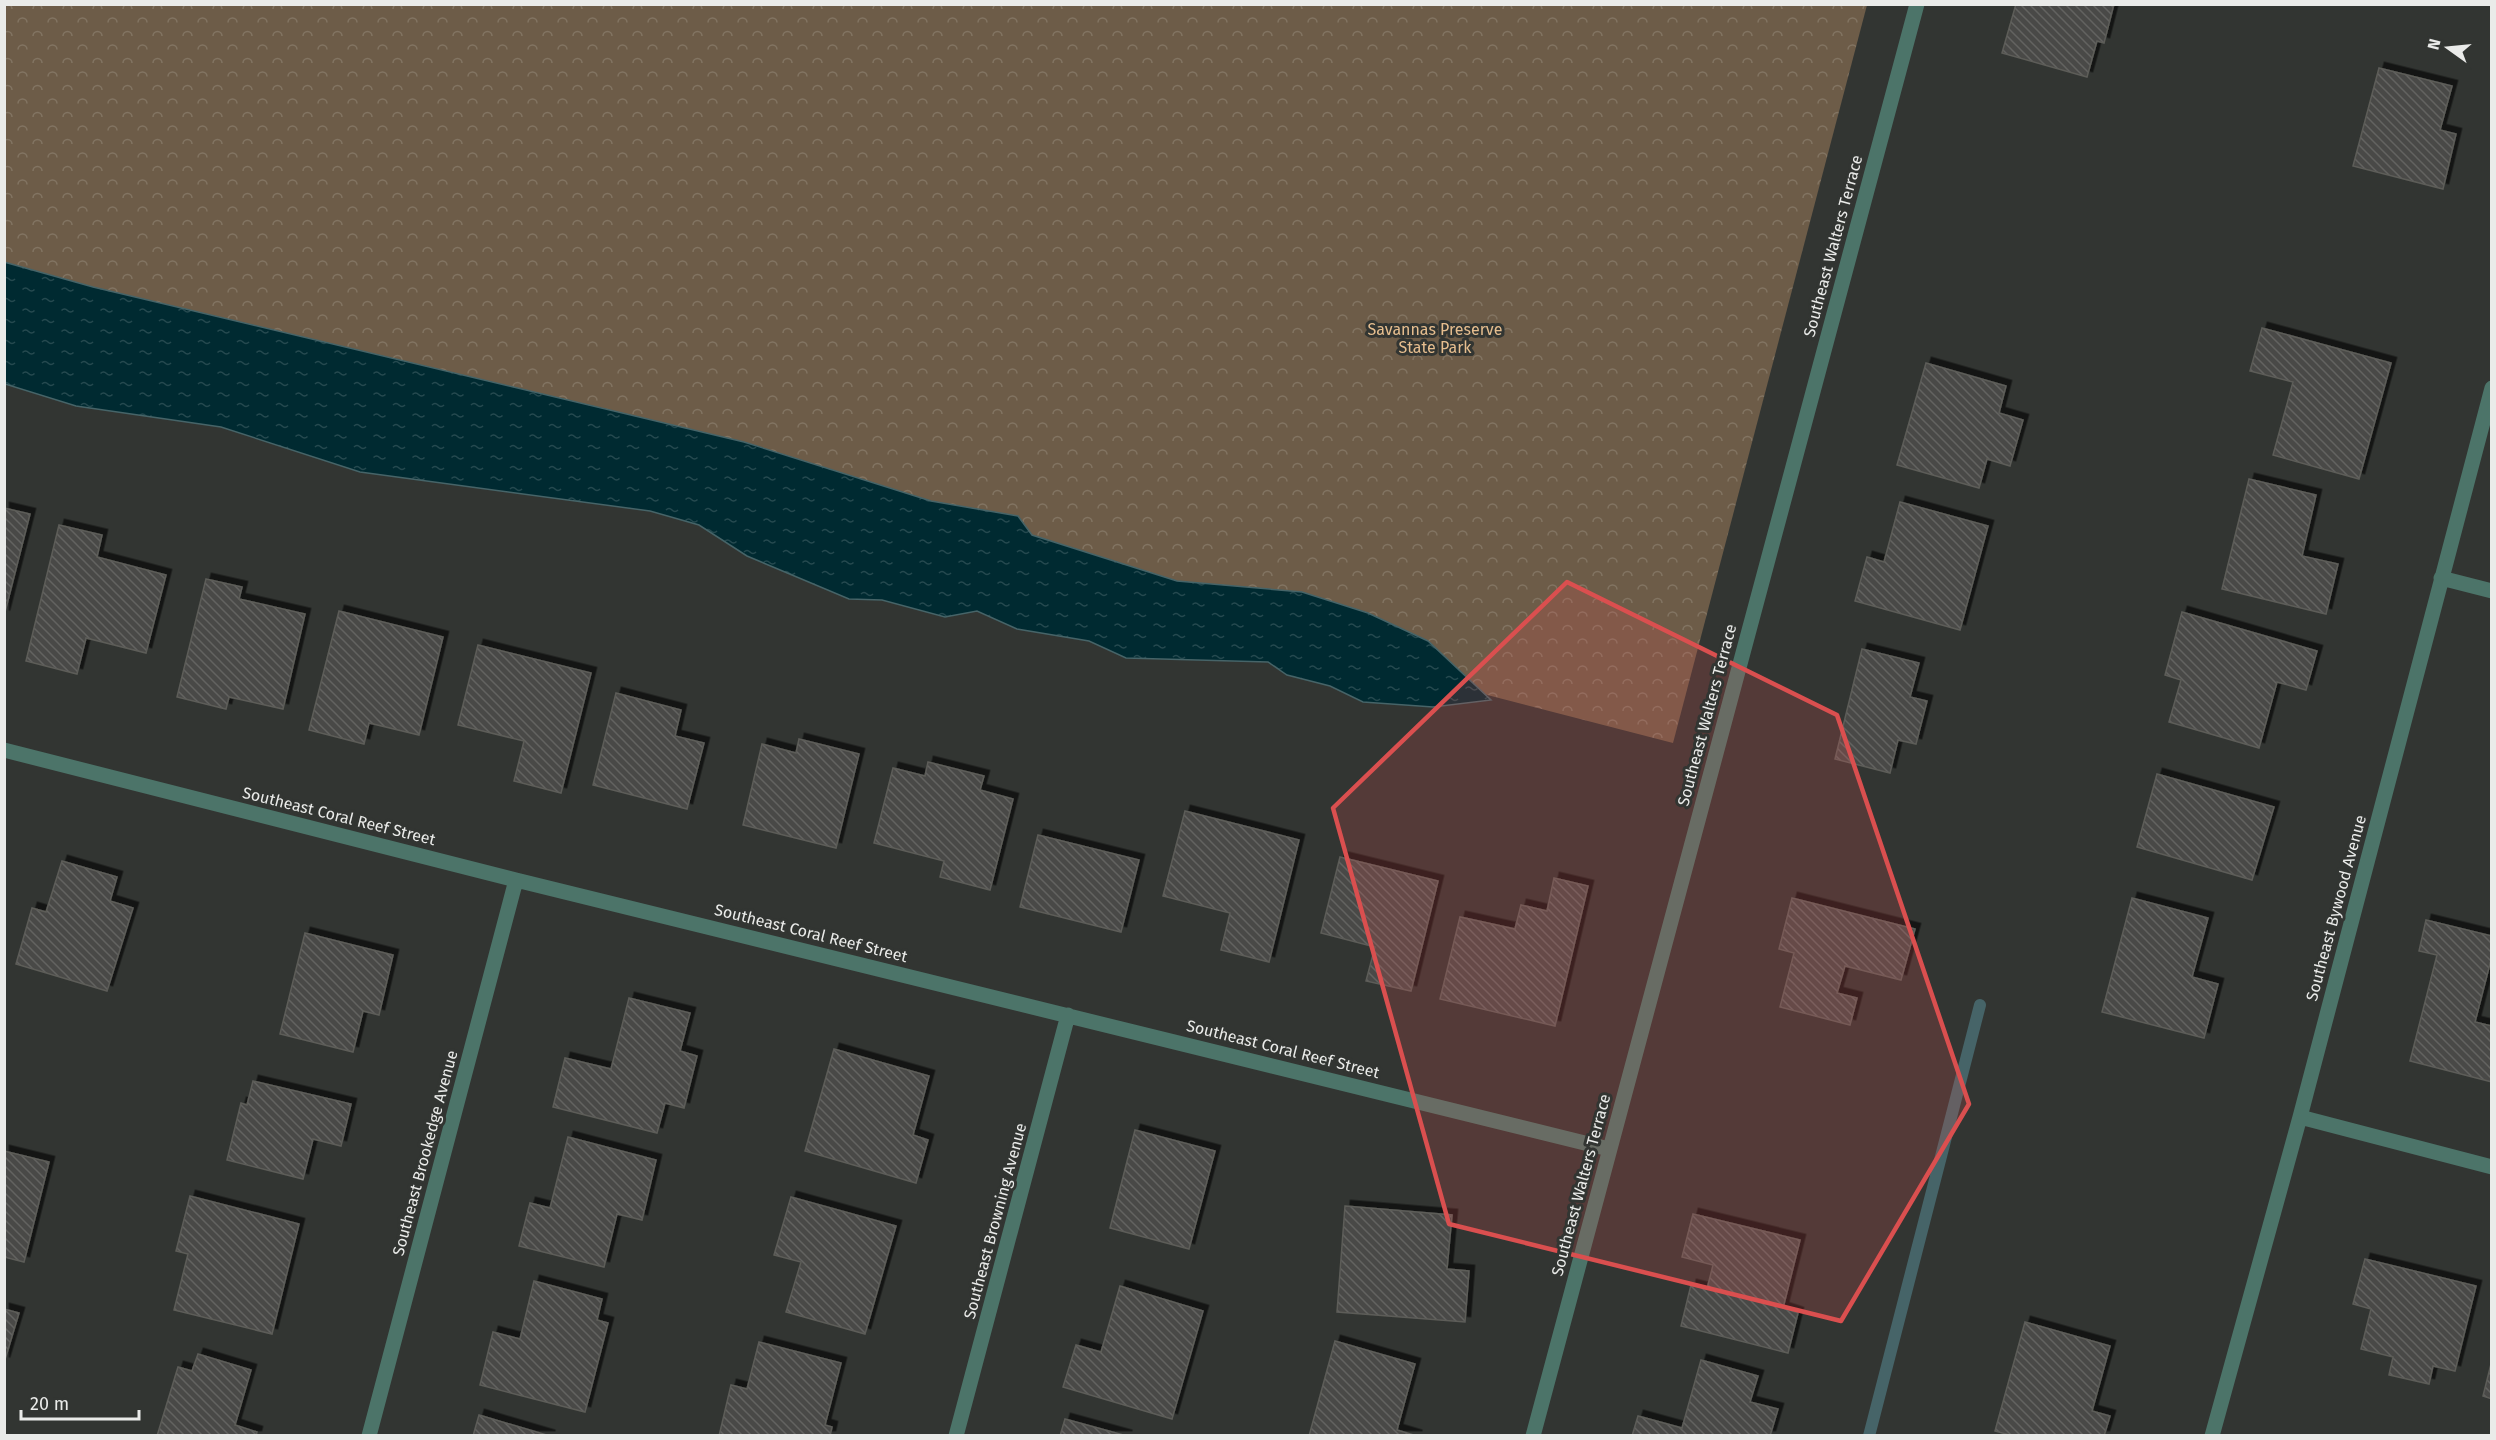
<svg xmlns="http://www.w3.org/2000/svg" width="2496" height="1440" viewBox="0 0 2496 1440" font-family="'Fira Sans',sans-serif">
<defs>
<pattern id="park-crowns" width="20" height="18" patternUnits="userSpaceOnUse" patternTransform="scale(1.5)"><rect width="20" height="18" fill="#6d5c48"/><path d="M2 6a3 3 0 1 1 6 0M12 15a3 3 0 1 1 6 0" fill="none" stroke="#827462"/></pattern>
<pattern id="water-ripples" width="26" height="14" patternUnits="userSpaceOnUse" patternTransform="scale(1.5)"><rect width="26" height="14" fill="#002a31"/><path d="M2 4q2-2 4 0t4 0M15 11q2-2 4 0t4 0" fill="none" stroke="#25494f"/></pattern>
<pattern id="building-back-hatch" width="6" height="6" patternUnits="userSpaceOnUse" patternTransform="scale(1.5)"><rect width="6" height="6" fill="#494946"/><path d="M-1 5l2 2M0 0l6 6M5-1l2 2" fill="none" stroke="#636361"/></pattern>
<filter id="shadow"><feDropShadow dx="5.5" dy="-5.5" stdDeviation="0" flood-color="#0009"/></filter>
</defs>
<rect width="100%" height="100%" fill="#323532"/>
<path fill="url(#park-crowns)" d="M4,5H1867L1673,743L5,312Z"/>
<path fill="url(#water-ripples)" stroke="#466468" stroke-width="1.5" d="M4,262L93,287L744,442L931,501L1018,516L1032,535L1177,581L1302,592L1368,613L1428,641L1491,700L1433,707L1363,702L1330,686L1287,675L1268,662L1126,658L1089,641L1017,629L977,611L945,617L882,600L849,599L747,556L699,525L650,511L360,472L221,427L76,406L5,384Z"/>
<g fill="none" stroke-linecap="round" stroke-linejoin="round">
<path stroke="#466468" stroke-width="12" d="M1869,1436L1980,1005"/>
</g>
<path fill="url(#building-back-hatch)" stroke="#5d5d59" stroke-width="1.5" filter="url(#shadow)" d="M2016,4H2114L2104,43L2097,41L2087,77L2002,53Z
M2379,68L2452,86L2440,130L2456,134L2443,189L2353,166Z
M2262,328L2391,363L2359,479L2273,455L2293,382L2250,371Z
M1926,363L2006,386L1999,413L2023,420L2010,466L1987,459L1979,488L1897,465Z
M2249,479L2316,495L2302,556L2338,564L2326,614L2222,589Z
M1900,502L1988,526L1960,630L1855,601L1867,557L1884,562Z
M4,508L30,514L4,616Z
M59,525L102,535L97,557L166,575L146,653L86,638L77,674L26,661Z
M206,579L242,587L239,599L305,614L283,709L229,697L226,709L177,697Z
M339,611L443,637L419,735L369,723L364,744L309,730Z
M2182,612L2317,651L2306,690L2277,682L2259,748L2169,722L2181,680L2165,675Z
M478,645L591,673L561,793L514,781L524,741L458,725Z
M1862,649L1919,663L1910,697L1927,701L1916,744L1898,740L1890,773L1835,759Z
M616,693L681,710L675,736L704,743L687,809L593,785Z
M799,739L859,754L836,848L743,825L762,744L796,753Z
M928,762L984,776L980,790L1013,799L990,890L940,877L944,861L874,843L893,768L925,776Z
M2157,774L2274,807L2252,880L2137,847Z
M1185,811L1299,840L1269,962L1221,950L1230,913L1163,896Z
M1038,835L1139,860L1121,932L1020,907Z
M1340,857L1438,881L1411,991L1366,981L1375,947L1321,933Z
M62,861L117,877L110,901L133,908L107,991L16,964L32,908L46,912Z
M1554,878L1588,886L1555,1026L1440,999L1460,917L1515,929L1521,905L1547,911Z
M1792,898L1915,929L1901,980L1845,966L1837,993L1857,998L1850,1025L1780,1007L1794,953L1779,949Z
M2132,898L2208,918L2192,977L2218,984L2204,1038L2102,1012Z
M2426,920L2492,936V956L2475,1022L2492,1026V1082L2410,1061L2437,955L2419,951Z
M305,933L393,955L379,1015L363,1011L353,1052L280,1034Z
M629,998L690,1013L680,1051L697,1056L684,1108L665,1103L657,1133L553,1107L565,1058L611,1069Z
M834,1049L929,1076L913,1135L928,1140L916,1183L805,1151Z
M253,1081L351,1104L341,1146L313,1139L303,1179L227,1160L241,1103L247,1105Z
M1135,1130L1215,1151L1189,1249L1110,1228Z
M568,1137L656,1160L642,1220L617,1214L604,1267L519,1246L530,1203L550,1208Z
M4,1151L49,1162L24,1262L4,1257Z
M190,1196L299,1224L272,1334L174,1310L188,1254L176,1251Z
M791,1197L896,1226L865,1334L786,1312L801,1262L774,1255Z
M1345,1206L1452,1215L1447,1269L1469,1271L1465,1322L1337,1312Z
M1693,1214L1800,1240L1783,1308L1798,1313L1788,1353L1681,1326L1691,1285L1707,1289L1713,1265L1682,1257Z
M2365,1259L2476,1286L2455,1371L2433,1366L2429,1384L2389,1375L2393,1357L2361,1349L2371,1309L2353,1304Z
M534,1281L602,1299L597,1320L608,1323L585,1412L480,1385L493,1332L520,1339Z
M1120,1286L1203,1311L1172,1419L1063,1387L1076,1345L1101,1352Z
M4,1309L19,1313L4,1363Z
M2025,1322L2110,1346L2092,1411L2110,1416L2104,1436H2013L1995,1431Z
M1335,1341L1415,1364L1397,1430L1417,1436H1309Z
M759,1342L841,1363L825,1425L832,1427L830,1436H719L731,1385L747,1389Z
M198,1354L251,1370L235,1425L257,1432L256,1436H157L178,1367L192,1371Z
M1701,1360L1758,1376L1750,1402L1778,1409L1770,1436H1632L1638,1416L1682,1428Z
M2492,1360V1399L2483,1396Z
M479,1415L550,1436H473Z
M1065,1419L1127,1436H1060Z"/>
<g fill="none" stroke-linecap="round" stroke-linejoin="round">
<path stroke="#4c7469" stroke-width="15" d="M2441,578L2492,591
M4,750L516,880L1609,1149
M2300,1117L2492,1167
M369,1436L516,880
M956,1436L1068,1015
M1533,1436L1917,4
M2212,1436L2300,1117L2492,388"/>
</g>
<path fill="#da4f4f" fill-opacity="0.2" stroke="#da4f4f" stroke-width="4.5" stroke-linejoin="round" d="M1567,582L1837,715L1969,1104L1841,1321L1449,1224L1333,808Z"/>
<g text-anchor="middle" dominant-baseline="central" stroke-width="6" stroke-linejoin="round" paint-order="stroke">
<g font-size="16" fill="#eaebe9" stroke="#323532">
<text transform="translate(1833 246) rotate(-75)">Southeast Walters Terrace</text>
<text transform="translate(1707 715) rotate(-75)">Southeast Walters Terrace</text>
<text transform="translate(339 816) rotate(14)">Southeast Coral Reef Street</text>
<text transform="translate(2336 908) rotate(-75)">Southeast Bywood Avenue</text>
<text transform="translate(811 933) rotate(14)">Southeast Coral Reef Street</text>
<text transform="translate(1283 1049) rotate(14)">Southeast Coral Reef Street</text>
<text transform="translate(425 1153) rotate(-75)">Southeast Brookedge Avenue</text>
<text transform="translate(1581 1185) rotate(-75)">Southeast Walters Terrace</text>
<text transform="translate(995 1221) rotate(-75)">Southeast Browning Avenue</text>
</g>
<g font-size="16" fill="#e6be8f" stroke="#323532">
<text x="1435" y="329">Savannas Preserve<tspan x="1435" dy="18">State Park</tspan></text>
</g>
</g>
<rect width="2496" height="1440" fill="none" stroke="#eaebe9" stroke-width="12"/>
<g transform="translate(2448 48) rotate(285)" stroke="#323532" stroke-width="4.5" paint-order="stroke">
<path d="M0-4.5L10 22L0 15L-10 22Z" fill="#eaebe9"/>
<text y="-9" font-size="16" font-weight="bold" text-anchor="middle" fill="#eaebe9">N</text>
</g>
<path d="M21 1410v9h118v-9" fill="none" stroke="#eaebe9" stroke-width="3"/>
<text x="30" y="1410" font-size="18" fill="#eaebe9" stroke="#323532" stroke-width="4.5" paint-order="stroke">20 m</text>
</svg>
